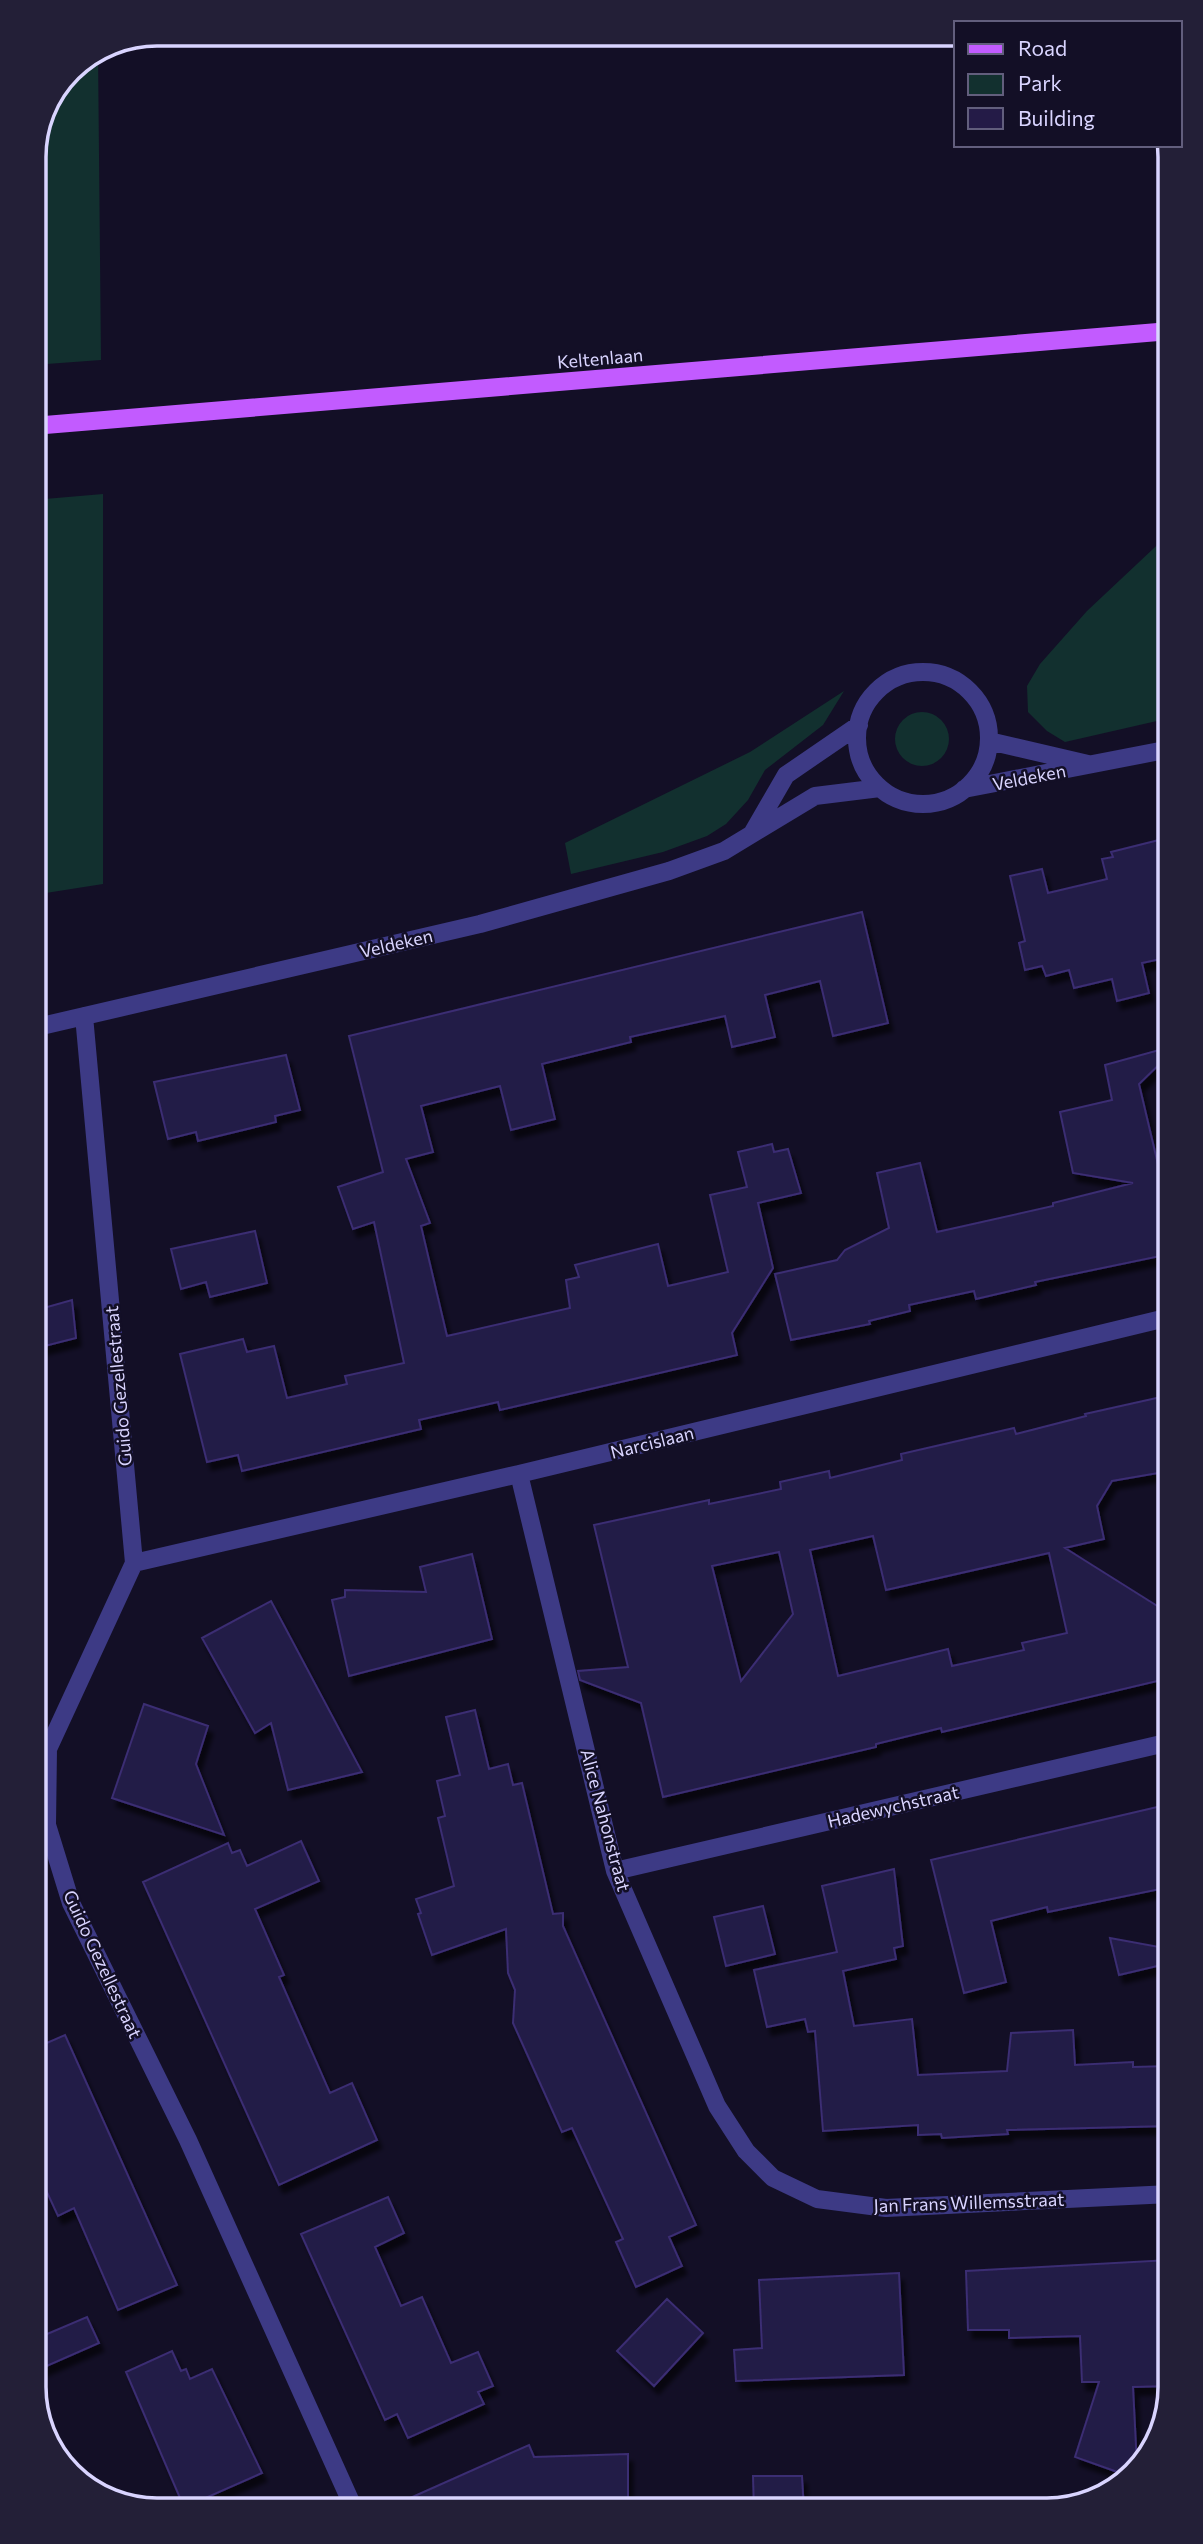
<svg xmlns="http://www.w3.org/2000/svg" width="1203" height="2544" viewBox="0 0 1203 2544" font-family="Commissioner,sans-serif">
<defs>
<filter id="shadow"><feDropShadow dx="4.5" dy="8" stdDeviation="2" flood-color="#0009"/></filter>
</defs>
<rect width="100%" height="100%" fill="#130f26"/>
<path fill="#12302f" d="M98,51L101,360L33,365V149L70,69Z
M103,494V884L33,895V500Z
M1170,533V718L1065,742L1047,731L1028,712L1027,686L1040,664L1087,611Z
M844,691L823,725L765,770L748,800L726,824L707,836L663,852L571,874L565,843L750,752Z
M895 739a27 27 0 1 1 54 0a27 27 0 1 1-54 0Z"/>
<path fill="#241b47" stroke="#3b2d73" stroke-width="2" fill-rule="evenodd" filter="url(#shadow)" d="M1159,840L1170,885V957L1142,963L1149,993L1117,1001L1112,979L1074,988L1069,970L1046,976L1042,966L1025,970L1019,943L1025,941L1010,876L1042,869L1048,893L1107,879L1102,859L1113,857L1111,852Z
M862,912L888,1023L833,1036L820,981L765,995L775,1037L732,1047L725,1016L630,1037L631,1042L542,1064L555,1119L511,1130L500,1086L421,1106L433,1152L406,1159L430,1223L421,1226L447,1336L570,1308L566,1280L579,1277L575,1265L658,1244L668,1286L728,1272L710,1195L747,1187L738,1152L772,1144L774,1152L788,1149L801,1193L758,1203L773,1268L732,1333L737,1355L500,1410L498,1402L419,1420L421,1429L242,1471L238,1455L207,1462L180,1354L243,1339L247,1352L274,1346L287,1398L347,1384L345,1376L404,1363L374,1222L353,1229L338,1187L383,1172L349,1036Z
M1170,1047V1054L1139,1084L1165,1194L1170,1193V1254L1035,1282L1036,1285L976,1299L974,1291L909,1305L910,1311L869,1321L870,1324L791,1340L775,1274L837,1260L845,1250L889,1228L877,1173L920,1163L937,1232L1053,1206V1203L1133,1183L1073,1173L1060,1112L1112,1100L1105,1065Z
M286,1055L300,1110L275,1116L276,1122L198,1141L196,1132L168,1139L154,1082Z
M255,1231L267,1283L210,1297L206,1282L181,1289L171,1249Z
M72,1300L76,1338L33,1349V1311Z
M1170,1395V1471L1112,1481L1097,1506L1104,1539L1065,1548L1170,1614V1678L942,1732L941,1728L876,1744V1747L663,1797L641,1703L580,1680L578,1671L628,1667L594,1525L709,1500V1504L781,1489L780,1482L829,1471L830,1478L902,1460L901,1454L1014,1428L1016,1434L1086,1416L1085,1414ZM873,1536L886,1590L1049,1553L1067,1633L1022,1643L1024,1650L952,1666L948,1649L838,1676L810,1550ZM779,1552L793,1614L741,1681L712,1566Z
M472,1554L492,1639L349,1676L332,1600L345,1597V1590L426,1592L420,1567Z
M271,1601L362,1772L288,1790L271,1723L255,1733L202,1638Z
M144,1704L208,1726L196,1764L224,1835L112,1798Z
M475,1710L489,1769L508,1764L513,1785L522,1783L553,1914L563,1913V1926L696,2225L669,2237L682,2266L636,2287L616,2242L623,2239L572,2128L562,2132L513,2023L515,1990L508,1973L506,1929L432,1955L418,1914L421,1913L416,1899L454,1886L438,1818L445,1816L437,1781L460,1775L446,1717Z
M1170,1804V1887L1048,1912L1047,1907L991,1921L1006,1982L964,1993L931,1860Z
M301,1841L319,1881L255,1909L284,1975L279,1977L330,2093L352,2083L377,2140L279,2185L143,1882L228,1843L232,1853L240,1850L247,1866Z
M894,1869L903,1946L894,1948L896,1959L843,1971L854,2026L912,2019L918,2075L1007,2071L1011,2033L1073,2030L1075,2065L1133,2062V2067L1170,2066V2126L1007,2130L1008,2134L942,2138L941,2134L918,2135V2125L823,2131L815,2031L808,2032L805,2019L767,2027L754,1970L837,1952L822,1886Z
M763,1906L775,1954L726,1966L714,1917Z
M1110,1938L1170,1949V1963L1119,1975Z
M65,2035L177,2285L118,2310L74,2208L58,2216L33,2162V2049Z
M388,2197L404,2233L375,2247L401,2306L422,2297L451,2363L478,2352L493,2386L478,2392L484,2404L408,2438L397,2414L385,2420L301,2234Z
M1170,2260V2386L1133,2387L1137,2466L1126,2475L1075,2457L1099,2382H1082L1080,2336L1009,2338V2330H968L966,2271Z
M899,2273L904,2375L736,2381L734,2350L762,2348L759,2280Z
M667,2299L703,2333L654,2386L617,2351Z
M87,2317L99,2343L33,2372V2340Z
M172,2351L181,2371L186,2369L190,2379L212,2369L262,2473L201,2500L200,2498L183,2505L126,2372Z
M529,2445L534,2457L628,2454V2511H381Z
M753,2476H802L804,2511H754Z"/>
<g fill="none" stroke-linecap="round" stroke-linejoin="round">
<path stroke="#3d3a85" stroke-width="18" d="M857 738a66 66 0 1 1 132 0a66 66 0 1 1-132 0Z
M989,741L1088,764
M964,789L1170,749
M753,832L786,775L859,725
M84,1016L134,1563L48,1749L47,1825L71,1903L188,2140L355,2511
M33,1028L480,924L669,871L724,851L815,796L880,788
M519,1474L615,1871L717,2106L746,2151L773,2178L817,2199L886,2208L1170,2194
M134,1563L519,1474L1170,1317
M615,1871L1170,1742
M333,2511L351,2503"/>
<path stroke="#c25bff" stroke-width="18" d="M33,426L1170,331"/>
</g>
<g text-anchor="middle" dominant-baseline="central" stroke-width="5" stroke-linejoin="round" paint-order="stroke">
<g font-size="18" fill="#d9d4ff" stroke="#130f26">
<text transform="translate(600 358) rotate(-5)">Keltenlaan</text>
<text transform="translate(1029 777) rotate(-11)">Veldeken</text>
<text transform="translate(396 943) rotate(-13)">Veldeken</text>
<text transform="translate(118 1386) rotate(-95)">Guido Gezellestraat</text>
<text transform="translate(652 1442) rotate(-14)">Narcislaan</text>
<text transform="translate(893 1806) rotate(-13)">Hadewychstraat</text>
<text transform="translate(606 1820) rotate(75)">Alice Nahonstraat</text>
<text transform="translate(103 1964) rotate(65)">Guido Gezellestraat</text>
<text transform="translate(969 2202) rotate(-2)">Jan Frans Willemsstraat</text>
</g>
</g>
<path d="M0 0H1203V2544H0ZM157 46H1047A111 111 0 0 1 1158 157V2387A111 111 0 0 1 1047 2498H157A111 111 0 0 1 46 2387V157A111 111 0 0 1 157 46Z" fill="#231f37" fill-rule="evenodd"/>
<path fill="none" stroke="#d9d4ff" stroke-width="3.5" d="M157 46H1047A111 111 0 0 1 1158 157V2387A111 111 0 0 1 1047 2498H157A111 111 0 0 1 46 2387V157A111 111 0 0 1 157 46Z"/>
<rect x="954" y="21" width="228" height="126" fill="#130f26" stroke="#625e7d" stroke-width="2"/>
<rect x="968" y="44" width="35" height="10" fill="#c25bff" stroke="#625e7d" stroke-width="2"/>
<text x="1018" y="56" font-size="21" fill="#d9d4ff">Road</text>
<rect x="968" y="74" width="35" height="21" fill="#12302f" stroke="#625e7d" stroke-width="2"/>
<text x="1018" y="91" font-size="21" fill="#d9d4ff">Park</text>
<rect x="968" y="108" width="35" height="21" fill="#241b47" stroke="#625e7d" stroke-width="2"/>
<text x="1018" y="126" font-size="21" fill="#d9d4ff">Building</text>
</svg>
